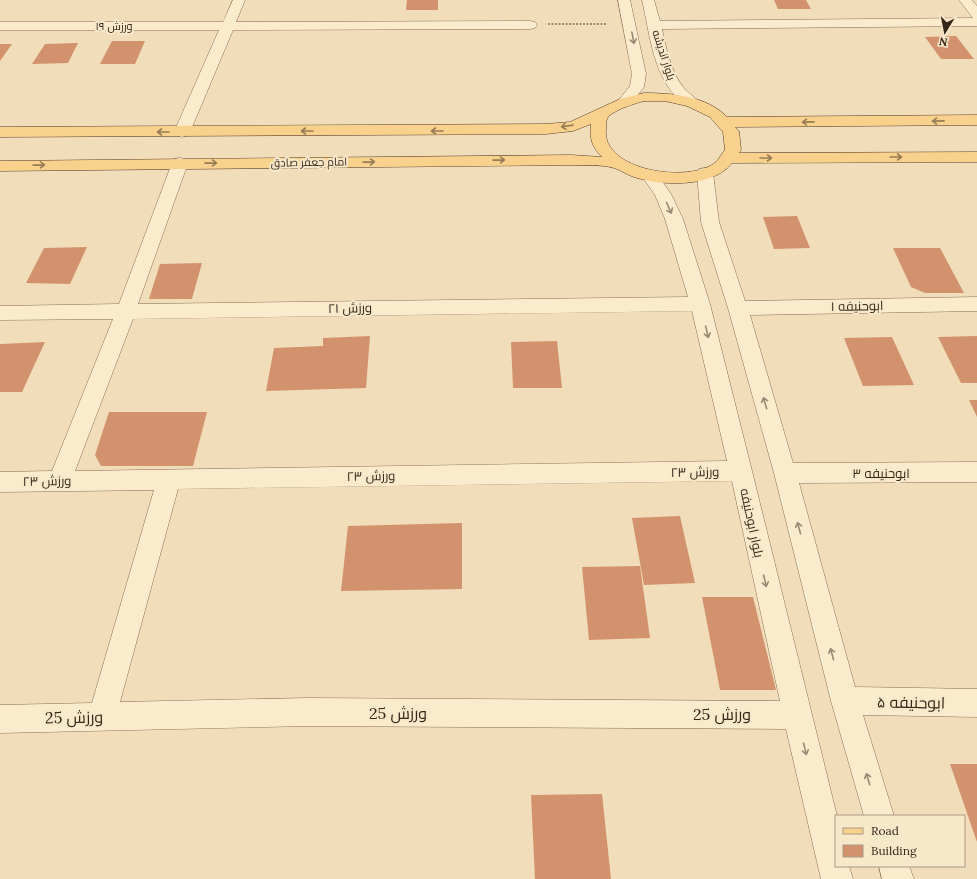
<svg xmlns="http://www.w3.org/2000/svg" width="977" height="879" viewBox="0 0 977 879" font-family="Lora,Cairo,serif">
<rect width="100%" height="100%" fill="#f1ddba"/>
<path fill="#d2926d" d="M407,0H438V10H406Z
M774,0H806L811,9H778Z
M956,36L974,59H941L925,37Z
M112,41H145L135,64H100Z
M78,43L68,63L32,64L45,44Z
M0,44H12L0,61Z
M797,216L810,248L774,249L763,217Z
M87,247L70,284L26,283L44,248Z
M893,248H940L964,293H925L911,287Z
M202,263L192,299H149L160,264Z
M370,336L366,388L266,391L274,348L323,346V338Z
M977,336V383H961L938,337Z
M892,337L914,385L863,386L844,338Z
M557,341L562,388H513L511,342Z
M45,342L22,392H0V344Z
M969,400H977V417Z
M109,412H207L193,466H101L95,455Z
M680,516L695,583L644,585L632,518Z
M462,523V589L341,591L348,526Z
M640,566L650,638L589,640L582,567Z
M702,597H753L776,690H720Z
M950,764H977V842Z
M602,794L611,879H535L531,795Z"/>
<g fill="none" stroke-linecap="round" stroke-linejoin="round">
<g stroke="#886d53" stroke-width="1">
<path id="minor" d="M233,0H245L236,22L530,21L535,22L537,25L535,28L530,29L233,30L190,132L188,135L182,137L176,135L174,132L219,30H0V22H223Z
M618,0H630L646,74L644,87L630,105L625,107L620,105L617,102L630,86L632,74Z
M642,0H654L660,21L973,18L959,0H972L977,6V26L662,29C666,48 671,73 684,88C688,93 695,97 700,103L697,106C690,108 687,106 681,101C653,78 650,34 642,0Z
M180,158L186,159L188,163L138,304L688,297L665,219L655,195L641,175L643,171L649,170L655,171L671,194L683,219L710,304L752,471L837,816L836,866H849L853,879H821L786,729L307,726L0,733V705L92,703L154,490L0,492V472L52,471L113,319L0,320V306L119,304L172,163L174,159ZM692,311L727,461L75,471L133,319ZM732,481L780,701L307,698L120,702L178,489Z
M705,168L711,169L713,173L719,222L745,301L977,297V311L750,315L793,463L977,462V482L799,483L855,687L977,689V717L863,715L894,816H864L831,701L774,473L728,308L701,222L697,173L699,169Z
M879,866H909L914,879H882Z"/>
</g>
<g stroke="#553b29" stroke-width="1">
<path id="major" d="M644,93C672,93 707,96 727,117L977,115V125L735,127L739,131L741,150L739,153L977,152V162L732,163C713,188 661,186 634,177C627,175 621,170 614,168C601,164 584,166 571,165L0,171V161L571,155L602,157C592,147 589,138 591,124L573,131L546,134L0,137V127L546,124L570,122L620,99ZM644,101H665L687,106L710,117L723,132L725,150C722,153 719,159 716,162C690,184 601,171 606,129C606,124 606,118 610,115C620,108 633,104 644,101Z"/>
</g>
<path stroke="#886d53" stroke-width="1.5" stroke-dasharray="2 1.5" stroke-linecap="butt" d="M548,24H607"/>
<use href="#minor" fill="#fbebcd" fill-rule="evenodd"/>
<use href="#major" fill="#f8d18d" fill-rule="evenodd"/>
</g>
<defs><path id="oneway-shaft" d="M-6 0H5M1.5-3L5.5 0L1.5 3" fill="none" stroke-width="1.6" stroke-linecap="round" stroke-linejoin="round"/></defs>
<g stroke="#988874">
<use href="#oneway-shaft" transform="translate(633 38) rotate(79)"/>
<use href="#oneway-shaft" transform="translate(669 208) rotate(66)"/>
<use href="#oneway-shaft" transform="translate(707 332) rotate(77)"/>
<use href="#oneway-shaft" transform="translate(765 403) rotate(-106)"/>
<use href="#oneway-shaft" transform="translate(799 528) rotate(-105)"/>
<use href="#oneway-shaft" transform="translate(765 581) rotate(77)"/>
<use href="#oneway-shaft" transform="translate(832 654) rotate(-105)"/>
<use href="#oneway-shaft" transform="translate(805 749) rotate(76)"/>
<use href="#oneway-shaft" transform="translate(868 779) rotate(-106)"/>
</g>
<g stroke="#977c54">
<use href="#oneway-shaft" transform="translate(938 121) rotate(179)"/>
<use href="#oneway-shaft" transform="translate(808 122) rotate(179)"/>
<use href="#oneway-shaft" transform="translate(567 126) rotate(172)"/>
<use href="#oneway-shaft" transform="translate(307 131) rotate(180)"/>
<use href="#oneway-shaft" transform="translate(437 131) rotate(180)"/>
<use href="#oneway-shaft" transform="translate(163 132) rotate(180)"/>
<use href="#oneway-shaft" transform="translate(896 157)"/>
<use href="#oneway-shaft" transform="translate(766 158)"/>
<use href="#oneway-shaft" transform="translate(499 160) rotate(-1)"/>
<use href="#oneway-shaft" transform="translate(369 162) rotate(-1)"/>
<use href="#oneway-shaft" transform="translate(211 163) rotate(-1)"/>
<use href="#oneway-shaft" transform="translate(39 165) rotate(-1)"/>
</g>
<g text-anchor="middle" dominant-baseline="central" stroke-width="4" stroke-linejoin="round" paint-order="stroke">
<g font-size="11" fill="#36261a" stroke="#f8e8ca">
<text x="114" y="26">ورزش ۱۹</text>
<text transform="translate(664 55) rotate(72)">بلوار اندیشه</text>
<text transform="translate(309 162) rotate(-1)">امام جعفر صادق</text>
</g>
<g font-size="13" fill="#36261a" stroke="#f8e8ca">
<text transform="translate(857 306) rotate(-1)">ابوحنیفه ۱</text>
<text transform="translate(350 308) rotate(-1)">ورزش ۲۱</text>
<text transform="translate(695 472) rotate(-1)">ورزش ۲۳</text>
<text x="881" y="473">ابوحنیفه ۳</text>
<text transform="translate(371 476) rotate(-1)">ورزش ۲۳</text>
<text transform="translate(47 481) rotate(-1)">ورزش ۲۳</text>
<text transform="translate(752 523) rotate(78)">بلوار ابوحنیفه</text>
</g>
<g font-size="16" fill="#36261a" stroke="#f8e8ca">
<text transform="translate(911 702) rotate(1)">ابوحنیفه ۵</text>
<text x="398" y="713">ورزش 25</text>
<text x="722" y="714">ورزش 25</text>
<text transform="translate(74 717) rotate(-1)">ورزش 25</text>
</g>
</g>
<rect x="835" y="815" width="130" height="52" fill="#f8e8ca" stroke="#aa9a84"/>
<rect x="843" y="828" width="20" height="6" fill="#f8d18d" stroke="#aa9a84"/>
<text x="871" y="835" font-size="12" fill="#36261a">Road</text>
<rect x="843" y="845" width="20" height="12" fill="#d2926d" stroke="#aa9a84"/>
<text x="871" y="855" font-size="12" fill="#36261a">Building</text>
<g transform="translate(945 32) rotate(190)" stroke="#f8e8ca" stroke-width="3" paint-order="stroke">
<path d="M0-3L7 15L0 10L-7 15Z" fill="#36261a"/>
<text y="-6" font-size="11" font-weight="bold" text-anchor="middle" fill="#36261a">N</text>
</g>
</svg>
